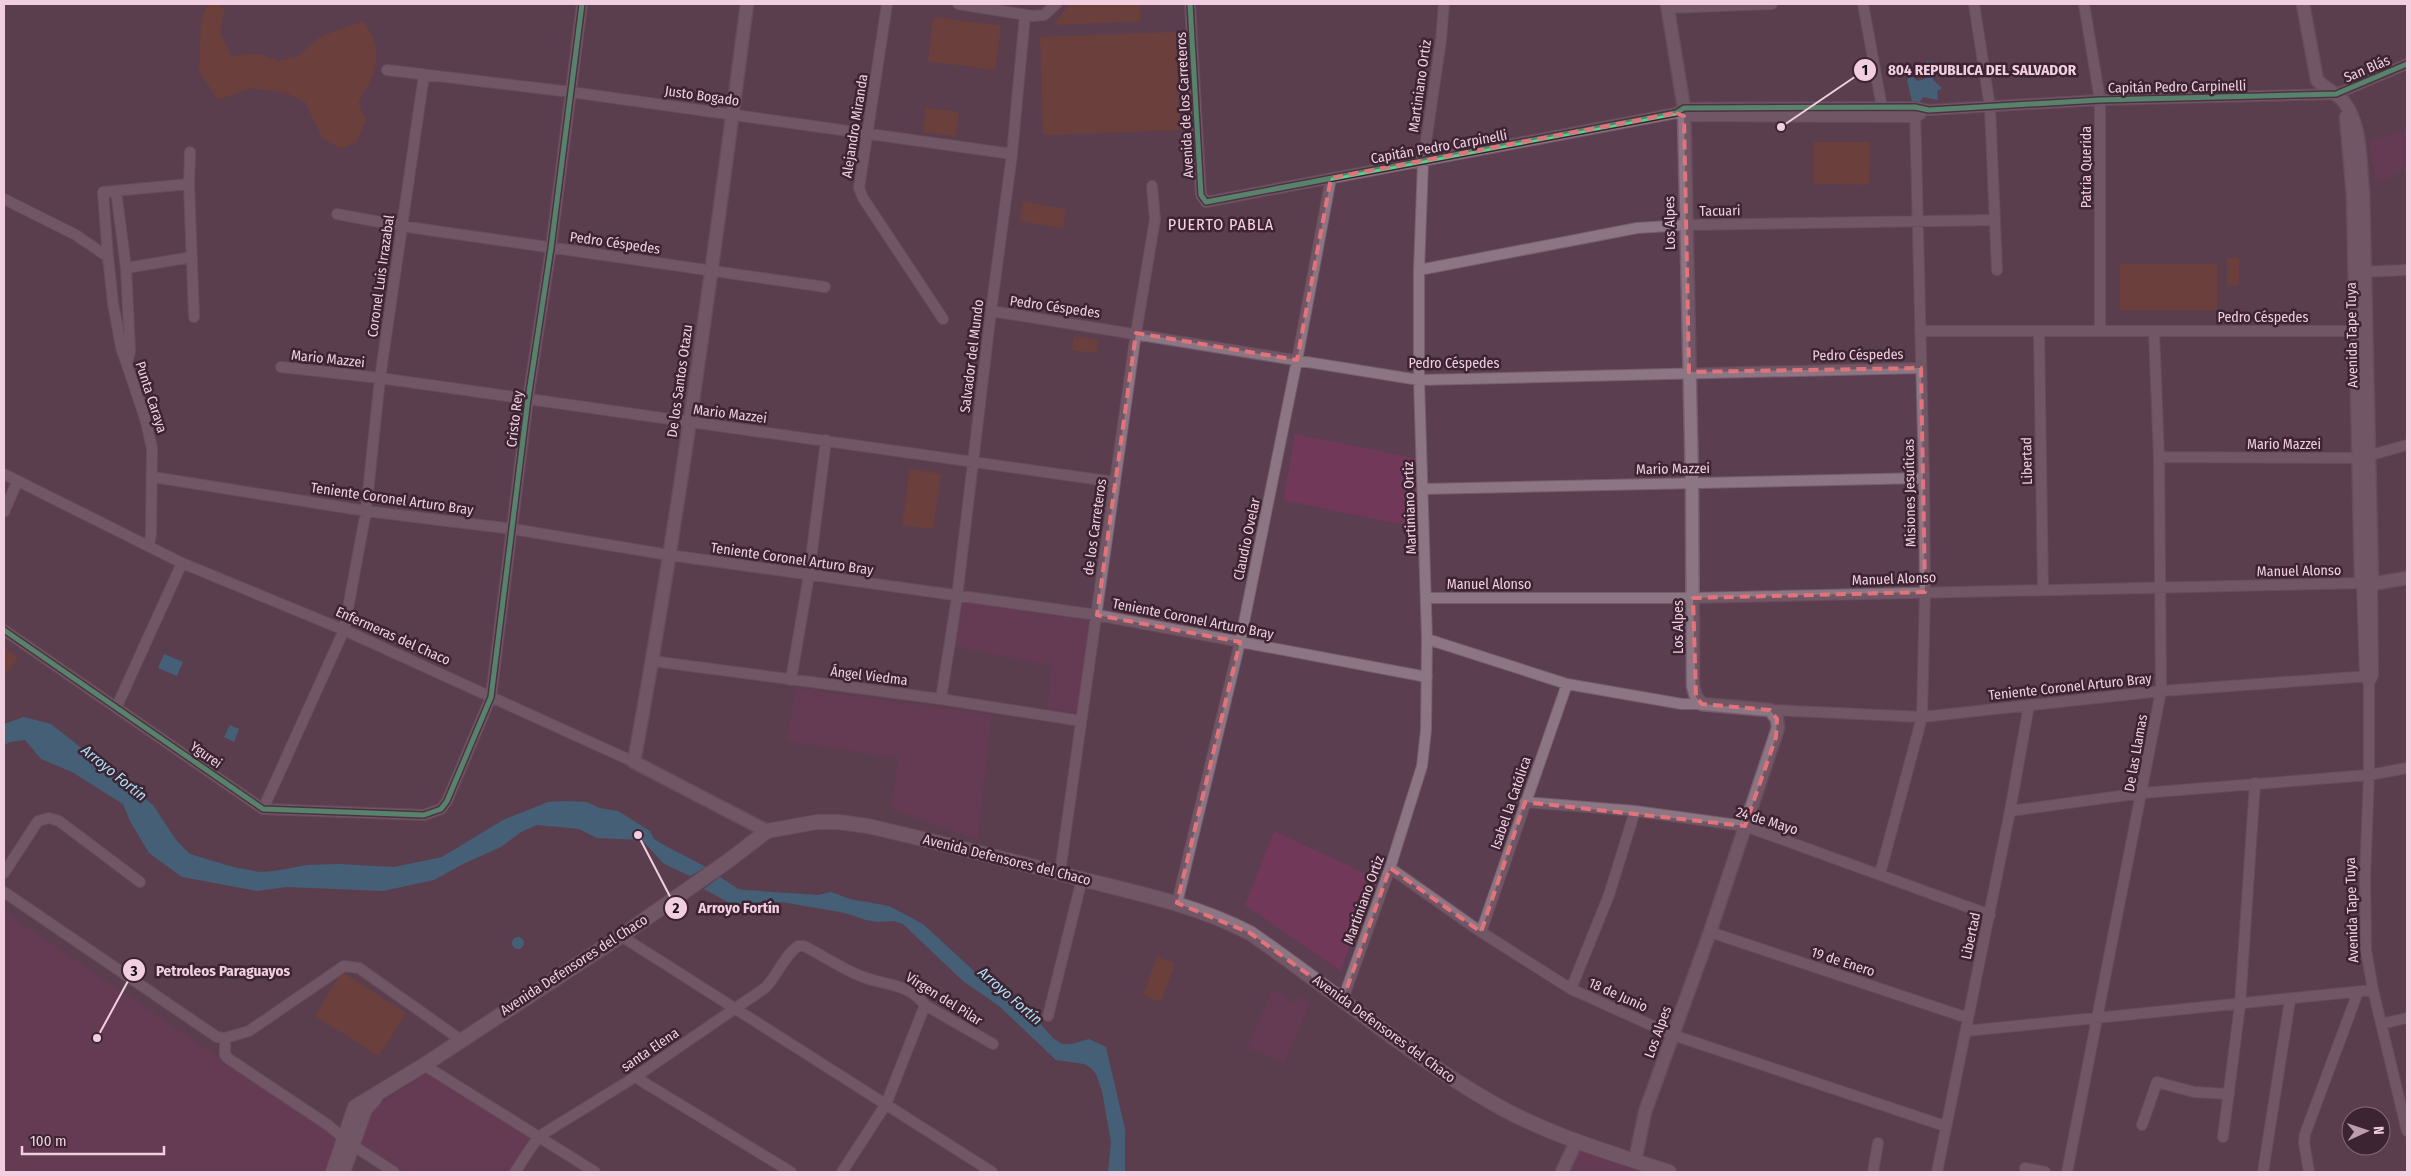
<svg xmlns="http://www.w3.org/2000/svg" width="2411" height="1176" viewBox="0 0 2411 1176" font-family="'Fira Sans Condensed',sans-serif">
<rect width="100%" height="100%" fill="#5b3e4f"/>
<path fill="#713859" d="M2407,129V170L2376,182L2369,141Z
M1295,434L1420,459L1418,528L1283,500Z
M964,602L1092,621L1080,713L1047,709L1052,666L956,647L961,606Z
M796,688L992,715L977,839L891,809L898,758L787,741Z
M1274,831L1373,877L1341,971L1245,905Z
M4,912L338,1138L326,1172H4Z
M1273,989L1295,1003L1300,996L1310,1003L1284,1062L1247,1048Z
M426,1073L529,1136L528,1141L509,1172H407L363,1145L360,1139L370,1111Z
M1575,1139L1669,1172H1559Z"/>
<path fill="#7e4024" d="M208,4H217L225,10L220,32L231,56L259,54L279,61L297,57L320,37L363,21C386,52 376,72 358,103L366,121L356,143L340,148L323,139L305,102L286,93L251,88L218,100L199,71L201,20Z
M1070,4H1140L1141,21L1057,25L1055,21Z
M933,17L1001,26L995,70L928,61Z
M1176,32L1179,130L1043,135L1040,37Z
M926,108L959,112L956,136L923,132Z
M1814,142H1870L1869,185L1814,184Z
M1023,202L1066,209L1063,228L1020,221Z
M2227,258H2239V285H2227Z
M2120,264H2217V310H2120Z
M1074,336L1098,340L1096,353L1072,350Z
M910,469L941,474L933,529L902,525Z
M4,647L18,658L4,677Z
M1157,957L1175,963L1161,1002L1143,995Z
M342,972L406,1013L379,1056L315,1016Z"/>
<path fill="#2a87a7" d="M1926,61L1935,62L1933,80L1942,88L1937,91L1938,100L1923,97L1914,110L1907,80L1911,76L1918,81L1929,77L1925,67Z
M164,654L183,662L177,676L158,668Z
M24,717L51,724L141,795L153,805L176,840L190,854L233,867L260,872L274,871L307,865L339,864L394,867L442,857L503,820L548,802L565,801L586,802L600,808L618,811L650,831L654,839L662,844L706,867L690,876L664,864L642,840L597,838L579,829L537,825L521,832L501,847L463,864L434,880L383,891L287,887L257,891L182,877L149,853L130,821L123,804L72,772L41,759L25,740L10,742L4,745V724Z
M230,725L239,729L234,742L224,737Z
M720,877L738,889L745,890L818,895L831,892L850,899L889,906L923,924L975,972L1001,987L1026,1008L1054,1039L1062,1044H1072L1089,1039L1106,1047L1125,1129V1172H1108L1111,1142L1102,1091L1096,1074L1091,1068L1084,1064L1056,1060L999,1006L963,981L903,924L894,921L878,922L866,920L845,913L782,902L744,908L731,904L704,889Z
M512 943a6 6 0 1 1 12 0a6 6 0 1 1-12 0Z"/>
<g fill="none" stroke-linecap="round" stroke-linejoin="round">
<g stroke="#775d6c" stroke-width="12">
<path id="minor" d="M887,4L859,188L863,198L943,319
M958,4L1033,16L1044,15L1056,4
M1190,4L1201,195L1206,202L1676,113L1684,108L1915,107L1929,110L2100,100L2336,94L2407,64
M1863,4L1883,113
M1974,4L1990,107L1997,270
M2084,4L2100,100V331
M1667,8L1772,4
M387,70L571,92L1012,154
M1679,114L1684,116L1915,117L1921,114
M190,152L189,184L194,317
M116,191L126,268L192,257
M4,199L76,235L108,257L113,303L121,347L145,418L152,448L151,534L149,546
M337,214L401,226L825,287
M108,257L103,192L189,184
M126,268L130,351L127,363
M1419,270L1637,228L1685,225L1995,220
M2358,272L2407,270
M991,311L1419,380L1921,368
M1920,331H2362
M2039,332L2043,589
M281,367L380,378L1115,482
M2159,457L2360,458L2407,445
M4,474L182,563L344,630L634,762
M153,477L366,511L513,529L669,555L1097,615L1427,677
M1423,489L1924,478
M4,512L17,482
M2372,584L2373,675L2369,683V775L2365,877L2366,950L2373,990L2407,1131
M1426,598H1693L2362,583L2365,676L2369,683
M4,630L263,809L424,815L441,809L447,801L491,697L528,399L551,248L582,4
M1427,639L1567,684L1682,704H1702
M652,661L941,699L1081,721
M791,680L809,575L826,440
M941,699L957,597L991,311L1012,154L1025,15
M117,706L182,563
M1770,710L1922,717L2161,691L2370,676
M1525,802L1635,811L1745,826L1990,915
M263,809L344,630L366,511L380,378L424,75
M2010,811L2142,793L2369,775L2407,768
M1390,868L1481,932L1571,989L1673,1035L1945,1126
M1060,872L1136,333L1155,219L1152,186
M4,873L38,821L49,818L59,821L140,882
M1880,874L1922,717L1925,592L1924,478L1915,107
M4,892L217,1037L225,1038V1055L229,1059L328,1125L352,1145L394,1172
M1177,903L1240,642L1297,360L1331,178
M1481,932L1567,684
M1710,932L1968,1018
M621,936L992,1172
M1571,989L1609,895L1635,811
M1343,999L1390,868L1422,766L1426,730L1427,639L1419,380V270L1423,162L1441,40L1444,4
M1048,1016L1082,879
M2381,1024L2407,1018
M1966,1031L2373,990
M225,1038L249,1031L344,966L359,968L461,1040
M424,1065L595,1172
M635,1077L791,1172
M2142,1125L2157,1082L2194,1092L2229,1094
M2223,1137L2240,1005L2255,783
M2025,1168L2045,1172
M515,1172L538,1137L635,1077L765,988C778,975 783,957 798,946H804C824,956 845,971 866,978C890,986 908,984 925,1005L993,1044
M842,1172L886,1104L925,1005
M1873,1172L1878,1143
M1937,1172L2010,811L2029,705
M2067,1172L2161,691L2159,457L2154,331
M2263,1172L2290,1000
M2309,1172L2304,1142L2305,1134L2358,992"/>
</g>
<g stroke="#775d6c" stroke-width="15">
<path id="tertiary" d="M747,4C714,257 680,511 634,762L767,831
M2303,4L2317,80C2325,89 2337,93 2344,102C2362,125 2360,165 2363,193L2372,584
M2346,117L2353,195L2361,580L2362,583L2372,584L2407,578
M1635,1161L1645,1112L1710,932L1778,728L1777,719L1770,710L1702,704L1696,697L1693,686L1692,483L1684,108L1667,4
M1562,1172L1576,1142"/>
</g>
<g stroke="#775d6c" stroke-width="16">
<path id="secondary" d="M333,1172L355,1107L424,1065L621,936L728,861L767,831L817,822H838L868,826C941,843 1013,861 1085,880C1142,894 1198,906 1250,933C1330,988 1405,1052 1489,1101C1545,1134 1608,1152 1669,1172
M343,1172L365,1109L375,1098"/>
</g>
<use href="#minor" stroke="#8c7683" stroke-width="10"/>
<use href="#tertiary" stroke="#8c7683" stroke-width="12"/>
<use href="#secondary" stroke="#8c7683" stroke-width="14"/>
<g stroke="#3d2432" stroke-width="8">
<path id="cycleway" d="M1190,4L1201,195L1206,202L1676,113L1684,108L1915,107L1929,110L2100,100L2336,94L2407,64
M4,630L263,809L424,815L441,809L447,801L491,697L528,399L551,248L582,4"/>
</g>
<use href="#cycleway" stroke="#53d58f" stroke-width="5"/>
</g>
<path d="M0 0H2411V1176H0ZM1676,113L1684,116L1689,372L1921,368L1925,592L1693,598L1696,697L1702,704L1770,710L1777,719L1776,737L1745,826L1525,802L1481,932L1390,868L1343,999L1250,933L1177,903L1240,642L1097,615L1136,333L1297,360L1331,178Z" fill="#5b3e4f" fill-opacity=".55" fill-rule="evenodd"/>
<path fill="none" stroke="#e2737b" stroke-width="4" stroke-dasharray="10 6" stroke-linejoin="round" d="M1676,113L1684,116L1689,372L1921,368L1925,592L1693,598L1696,697L1702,704L1770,710L1777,719L1776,737L1745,826L1525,802L1481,932L1390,868L1343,999L1250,933L1177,903L1240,642L1097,615L1136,333L1297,360L1331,178Z"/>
<g text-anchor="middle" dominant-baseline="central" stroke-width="5" stroke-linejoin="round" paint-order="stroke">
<g font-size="14" fill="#f1cfe0" stroke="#3d2432">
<text transform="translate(2367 69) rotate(-23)">San Blás</text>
<text transform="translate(1420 86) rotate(-82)">Martiniano Ortiz</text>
<text transform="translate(2177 87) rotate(-1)">Capitán Pedro Carpinelli</text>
<text transform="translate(702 96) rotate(8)">Justo Bogado</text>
<text transform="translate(1185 105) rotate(-93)">Avenida de los Carreteros</text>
<text transform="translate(855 126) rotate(-81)">Alejandro Miranda</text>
<text transform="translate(1439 147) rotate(-10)">Capitán Pedro Carpinelli</text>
<text transform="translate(2086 167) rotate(-90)">Patria Querida</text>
<text transform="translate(1720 211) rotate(-1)">Tacuari</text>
<text transform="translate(1670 223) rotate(-91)">Los Alpes</text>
<text transform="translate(615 243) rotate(8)">Pedro Céspedes</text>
<text transform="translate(381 276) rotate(-82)">Coronel Luis Irrazabal</text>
<text transform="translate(1055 307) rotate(8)">Pedro Céspedes</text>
<text x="2263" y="317">Pedro Céspedes</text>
<text transform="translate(2352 335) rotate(-91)">Avenida Tape Tuya</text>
<text transform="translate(1858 355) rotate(-1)">Pedro Céspedes</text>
<text transform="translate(972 356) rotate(-83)">Salvador del Mundo</text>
<text transform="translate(328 359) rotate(6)">Mario Mazzei</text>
<text x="1454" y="363">Pedro Céspedes</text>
<text transform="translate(680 381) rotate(-82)">De los Santos Otazu</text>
<text transform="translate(151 397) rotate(72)">Punta Caraya</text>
<text transform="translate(730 414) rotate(7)">Mario Mazzei</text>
<text transform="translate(515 419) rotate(-83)">Cristo Rey</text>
<text x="2284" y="444">Mario Mazzei</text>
<text transform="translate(2027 461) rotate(-91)">Libertad</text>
<text transform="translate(1673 469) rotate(-1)">Mario Mazzei</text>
<text transform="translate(1910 493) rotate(-91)">Misiones Jesuíticas</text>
<text transform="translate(392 499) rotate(8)">Teniente Coronel Arturo Bray</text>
<text transform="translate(1410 508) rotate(-92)">Martiniano Ortiz</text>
<text transform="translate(1095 527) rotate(-82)">de los Carreteros</text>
<text transform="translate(1247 539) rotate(-78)">Claudio Ovelar</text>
<text transform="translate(792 559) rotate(8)">Teniente Coronel Arturo Bray</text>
<text transform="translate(2299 571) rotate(-1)">Manuel Alonso</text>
<text transform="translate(1894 579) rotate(-2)">Manuel Alonso</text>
<text x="1489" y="584">Manuel Alonso</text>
<text transform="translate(1193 619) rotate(11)">Teniente Coronel Arturo Bray</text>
<text transform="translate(1678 627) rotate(-90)">Los Alpes</text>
<text transform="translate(393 636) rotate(24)">Enfermeras del Chaco</text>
<text transform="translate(869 676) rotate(7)">Ángel Viedma</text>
<text transform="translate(2070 687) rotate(-6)">Teniente Coronel Arturo Bray</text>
<text transform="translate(2136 753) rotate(-80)">De las Llamas</text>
<text transform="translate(206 755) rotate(35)">Ygurei</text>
<text transform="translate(1511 803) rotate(-71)">Isabel la Católica</text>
<text transform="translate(1767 821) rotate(17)">24 de Mayo</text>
<text transform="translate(1007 860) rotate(14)">Avenida Defensores del Chaco</text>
<text transform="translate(1364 900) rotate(-70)">Martiniano Ortiz</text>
<text transform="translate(2352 910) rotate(-92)">Avenida Tape Tuya</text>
<text transform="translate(1971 936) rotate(-78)">Libertad</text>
<text transform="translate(1843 962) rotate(18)">19 de Enero</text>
<text transform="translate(574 965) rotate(-33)">Avenida Defensores del Chaco</text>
<text transform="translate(1618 995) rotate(24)">18 de Junio</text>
<text transform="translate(944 999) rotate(32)">Virgen del Pilar</text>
<text transform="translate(1384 1029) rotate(36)">Avenida Defensores del Chaco</text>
<text transform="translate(1658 1032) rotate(-70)">Los Alpes</text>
<text transform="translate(650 1050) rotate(-34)">santa Elena</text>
</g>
<g font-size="15" font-style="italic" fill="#ace2f9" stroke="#3d2432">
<text transform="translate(114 773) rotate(39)">Arroyo Fortín</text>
<text transform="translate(1010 996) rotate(41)">Arroyo Fortín</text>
</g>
<g font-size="16" letter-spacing="1" fill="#fad1e7" stroke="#3d2432">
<text x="1221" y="224">PUERTO PABLA</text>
</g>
</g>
<path fill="none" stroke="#f1cfe0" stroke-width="2" d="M1781 127L1865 70M638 835L676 908M97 1038L134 970"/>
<g fill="#f1cfe0" stroke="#3d2432" stroke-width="2">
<circle cx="1781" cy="127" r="5"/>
<circle cx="638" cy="835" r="5"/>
<circle cx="97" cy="1038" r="5"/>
<circle cx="1865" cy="70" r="12"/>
<circle cx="676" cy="908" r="12"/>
<circle cx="134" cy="970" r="12"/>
</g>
<g font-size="15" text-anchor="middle" font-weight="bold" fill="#111">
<text x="1865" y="75">1</text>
<text x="676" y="913">2</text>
<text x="134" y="976">3</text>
</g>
<g font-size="15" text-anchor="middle" font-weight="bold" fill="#f1cfe0" stroke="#3d2432" stroke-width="5" stroke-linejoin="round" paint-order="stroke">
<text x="1982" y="75">804 REPUBLICA DEL SALVADOR</text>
<text x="739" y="913">Arroyo Fortín</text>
<text x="223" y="976">Petroleos Paraguayos</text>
</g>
<rect width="2411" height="1176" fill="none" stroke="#f1cfe0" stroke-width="10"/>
<g transform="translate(2366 1131) rotate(87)"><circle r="24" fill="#3d2432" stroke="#856878"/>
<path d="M0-4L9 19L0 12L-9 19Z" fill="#bc9cad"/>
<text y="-8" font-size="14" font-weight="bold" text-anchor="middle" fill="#f1cfe0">N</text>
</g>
<path d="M22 1146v8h142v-8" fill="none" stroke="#f1cfe0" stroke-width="2.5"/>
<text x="30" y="1146" font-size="15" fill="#f1cfe0" stroke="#3d2432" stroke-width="4" paint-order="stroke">100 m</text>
</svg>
